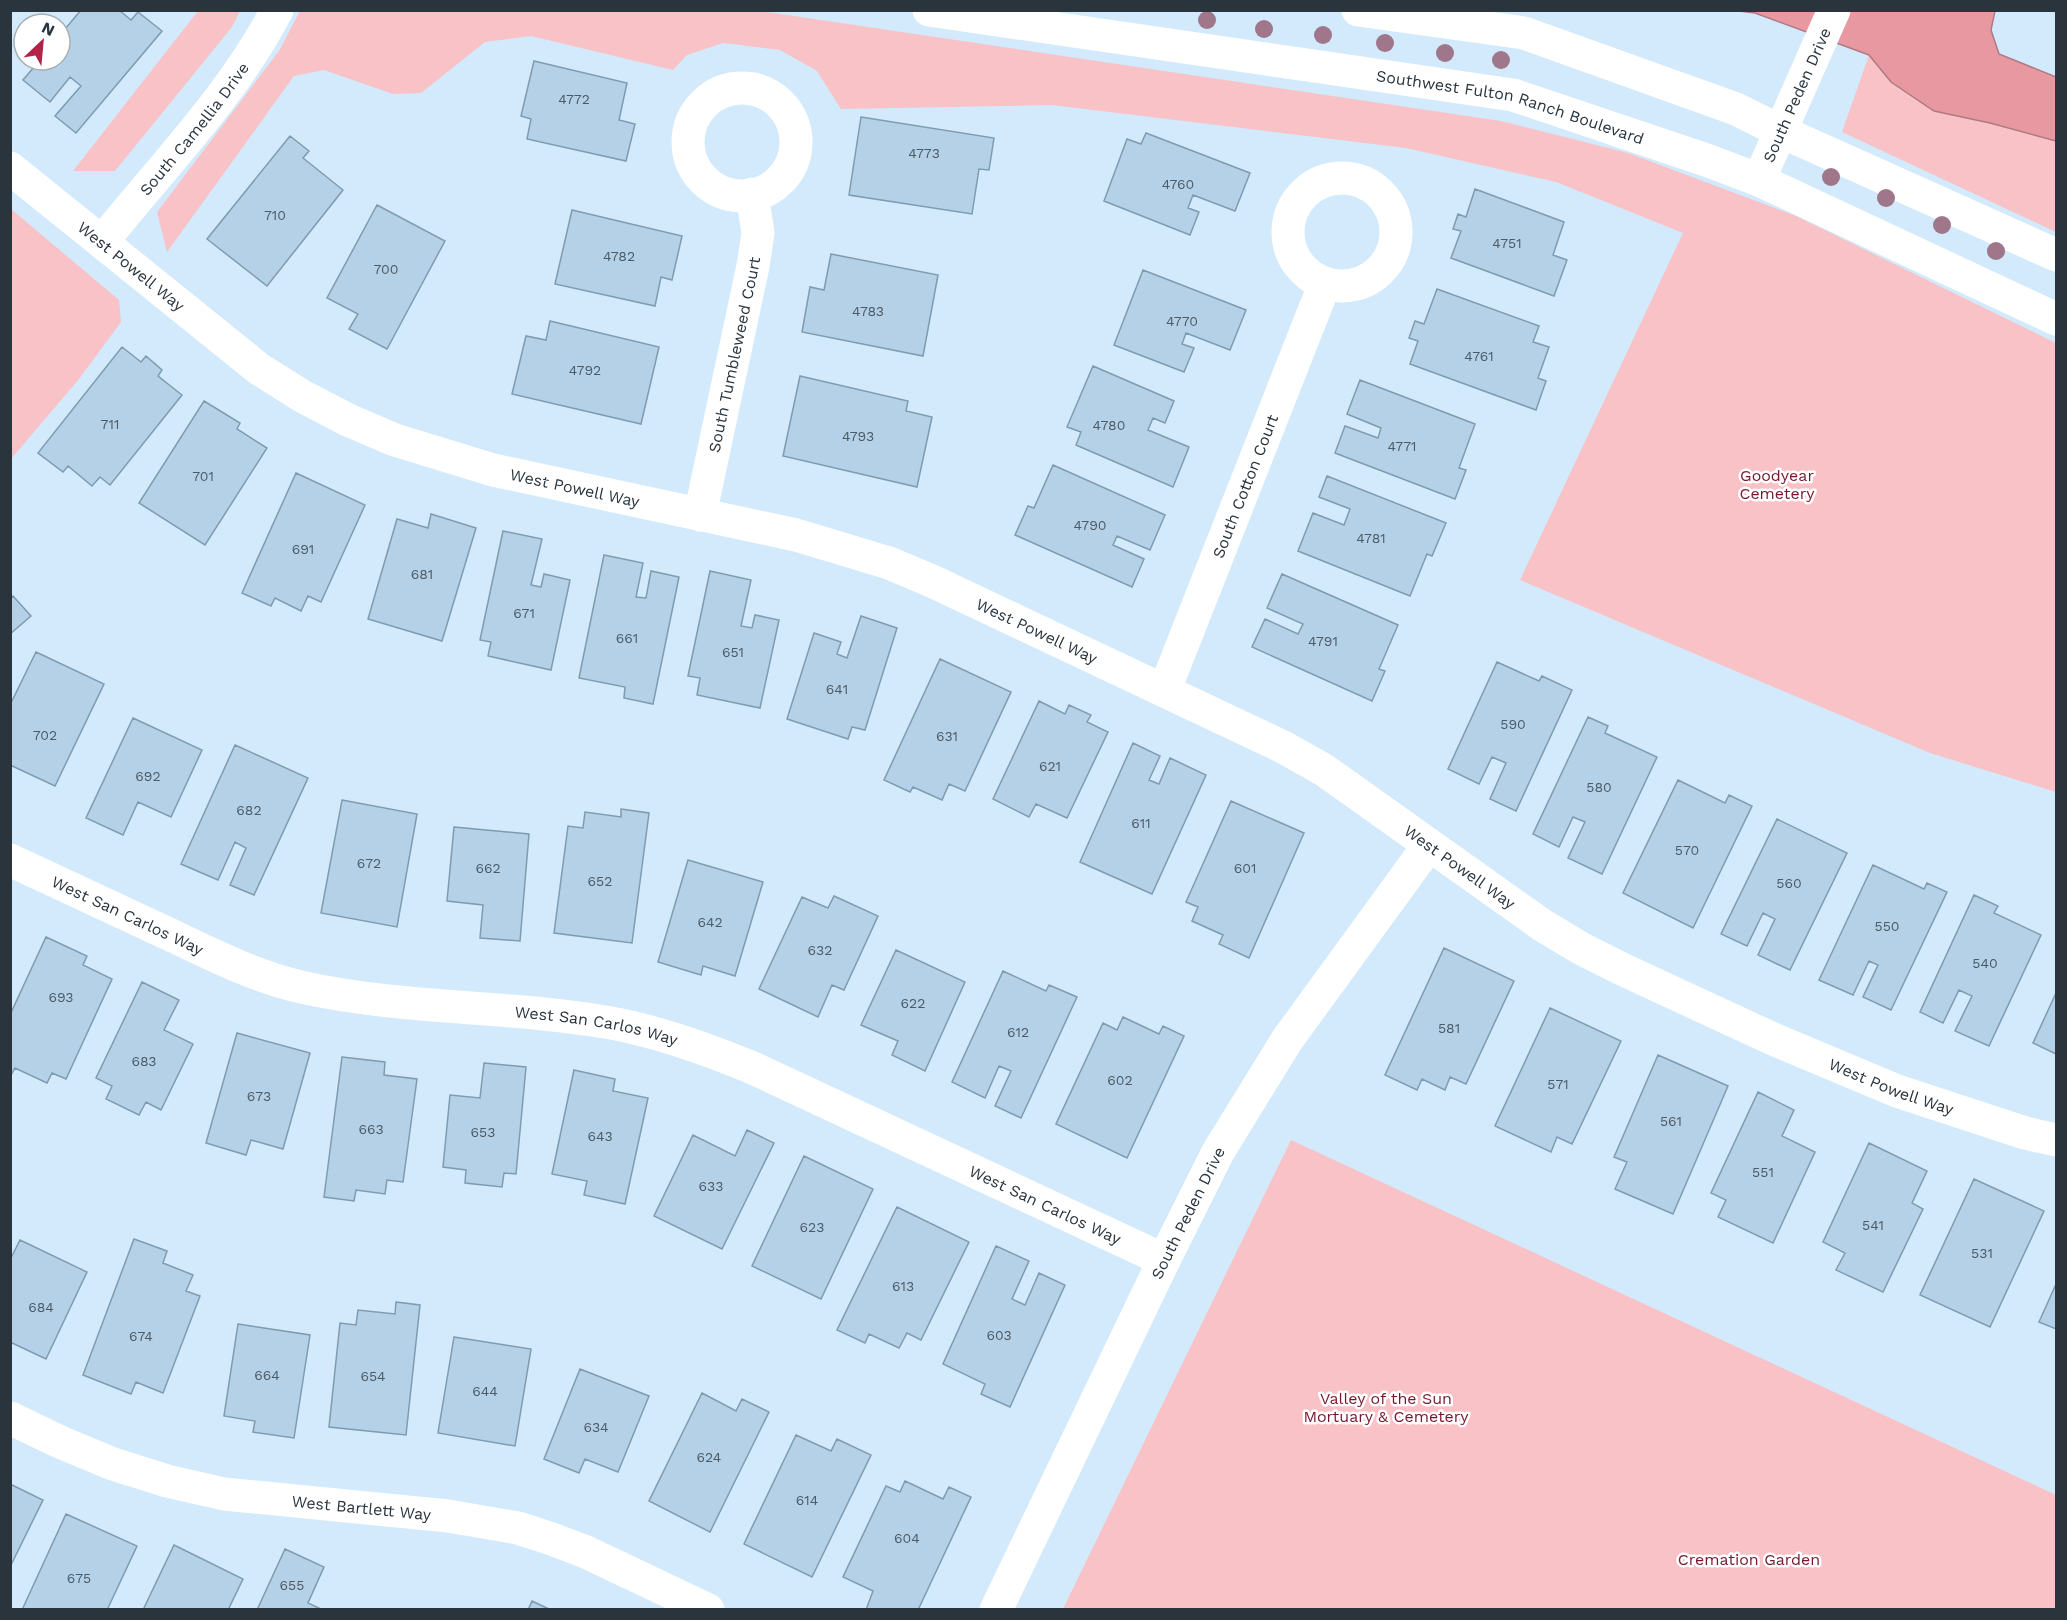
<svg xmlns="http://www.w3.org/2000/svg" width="2067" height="1620" viewBox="0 0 2067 1620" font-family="'Work Sans',sans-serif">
<rect width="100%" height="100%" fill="#d2eafb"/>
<path fill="#f8c2c7" d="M198,11H240L232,27L115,171H73Z
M300,11H760L1501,121L1628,153L1796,216L2056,343V792L1930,753L1520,580L1683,233L1556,182L1406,148L1052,105L841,109L817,71L780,50L723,43L687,55L673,70L531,36L485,42L421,93L393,94L324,70L294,76L167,252L157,212L279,51Z
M1869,55L1891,82L1934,111L1990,123L2056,141V232L1842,132Z
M11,209L119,300L121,322L79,379L11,459Z
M1291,1140L2056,1495V1609H1063Z"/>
<path fill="#e898a1" stroke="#af7a83" stroke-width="1.5" d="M1739,11H1995L1991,30L1999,54L2056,77V141L1990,123L1934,111L1891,82L1869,55L1755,13Z"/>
<path fill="#b4d1e7" stroke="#7f9bb0" stroke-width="1.5" d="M81,10H119L131,20L138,12L162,31L76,133L55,116L81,86L70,77L50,102L23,80L40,60H60V35Z
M534,61L627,83L619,120L635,124L626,161L527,139L531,119L521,116Z
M861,117L994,138L989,170L979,169L972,214L849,195Z
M1146,133L1250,173L1235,211L1193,195L1188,208L1199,212L1190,235L1104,201L1127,139L1141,144Z
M290,136L309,151L303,158L343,190L267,286L207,239Z
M1475,189L1564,222L1553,255L1567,260L1554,296L1451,258L1461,231L1453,229L1458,214L1466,217Z
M377,205L445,241L387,349L349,329L358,314L327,298Z
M572,210L682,236L672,280L661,277L655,306L555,284Z
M831,254L938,275L923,356L802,332L810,287L824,290Z
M1143,270L1246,310L1230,350L1186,333L1182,344L1194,348L1184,372L1114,345Z
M1437,289L1539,326L1533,342L1549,347L1538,378L1546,381L1536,410L1410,364L1418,341L1409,338L1415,321L1424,324Z
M550,321L659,347L641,424L512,394L526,336L546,340Z
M122,347L141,362L146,356L162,370L158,376L182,395L110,485L100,477L92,486L68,466L63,472L38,453Z
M1093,366L1174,401L1165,423L1153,418L1148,430L1189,447L1173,487L1076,445L1081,432L1067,427Z
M800,376L908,401L906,411L932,417L917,487L783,456Z
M1360,380L1475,424L1459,468L1466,470L1455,499L1335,453L1345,426L1378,438L1381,428L1347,414Z
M204,401L240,423L237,429L267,448L205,545L139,503Z
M1053,465L1165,515L1150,550L1117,536L1113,545L1144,559L1132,587L1015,535L1028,506L1034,508Z
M296,473L365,505L321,602L308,596L301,611L275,598L271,606L242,593Z
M1327,476L1446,523L1432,556L1427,554L1410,596L1298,551L1313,513L1344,525L1350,509L1319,497Z
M431,514L476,528L442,641L368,619L397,519L428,528Z
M503,531L542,539L531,585L541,587L544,574L570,580L551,670L488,656L491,642L480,640Z
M604,555L643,563L636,597L646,598L651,571L679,577L653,704L624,698L625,687L579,678Z
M710,571L751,580L741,626L752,628L755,615L779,620L760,708L697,695L700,678L688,676Z
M1282,574L1398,625L1379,669L1385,671L1372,701L1252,647L1265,619L1298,634L1303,624L1267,608Z
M13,596L31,616L10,634V599Z
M861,616L897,628L865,730L852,727L848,739L787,719L814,633L841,642L837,654L847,658Z
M36,652L104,684L55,786L10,765V705Z
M940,659L1011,692L965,791L949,784L942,800L913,787L910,792L884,780Z
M1497,662L1539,681L1542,676L1572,690L1516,811L1490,799L1506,763L1492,757L1479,784L1448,769Z
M1039,701L1065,714L1069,705L1091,715L1087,722L1108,732L1067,818L1036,804L1029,817L993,799Z
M1588,717L1608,726L1605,733L1657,757L1602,874L1568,858L1585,822L1573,817L1559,847L1533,834Z
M133,718L202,750L171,817L138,802L123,835L86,818Z
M1133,743L1160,756L1149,780L1159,784L1170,758L1206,775L1152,894L1080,862Z
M235,745L308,778L254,895L230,885L246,848L235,842L218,880L181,864Z
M1678,780L1725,803L1729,795L1752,806L1693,928L1623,893Z
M342,800L417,814L397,927L321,913Z
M1231,801L1304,833L1249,958L1219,944L1223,935L1192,921L1198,907L1186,902Z
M621,809L649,813L632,943L554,933L568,826L583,828L585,812L621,817Z
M1777,819L1847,853L1790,970L1758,955L1775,919L1763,913L1747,946L1721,934Z
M454,827L529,834L520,941L480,938L483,905L447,901Z
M688,860L763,882L735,976L703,966L701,975L658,962Z
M1873,865L1924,889L1927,883L1947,892L1891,1010L1863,997L1878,965L1869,961L1853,995L1819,980Z
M1974,895L1998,906L1994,913L2041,935L1989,1046L1955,1031L1972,996L1959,990L1943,1023L1920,1012Z
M834,896L878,916L844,990L832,985L818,1017L759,989L802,897L828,908Z
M46,937L87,956L83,965L112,979L66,1079L52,1073L47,1083L15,1068L10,1077V1015Z
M1444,948L1514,981L1466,1084L1450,1077L1445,1090L1422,1079L1417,1090L1385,1075Z
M896,950L965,982L925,1071L892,1055L898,1041L861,1025Z
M1003,971L1046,991L1049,985L1077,997L1021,1118L995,1106L1011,1071L999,1066L985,1098L952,1082Z
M142,982L179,1000L164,1030L193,1044L161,1110L146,1102L139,1115L106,1099L112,1086L96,1078Z
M2056,993V1054L2033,1043Z
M1550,1008L1621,1041L1572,1144L1557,1137L1551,1152L1495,1126Z
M1123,1017L1159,1034L1163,1026L1184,1036L1127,1158L1056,1124L1103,1023L1117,1030Z
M237,1033L310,1053L283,1149L251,1140L246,1155L206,1143Z
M1658,1055L1728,1086L1673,1214L1615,1189L1627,1162L1614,1157Z
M342,1057L385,1062L384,1075L417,1079L403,1182L387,1180L385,1194L356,1190L354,1201L324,1197Z
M484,1063L526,1067L516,1174L504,1173L502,1187L465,1183L466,1170L443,1167L450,1095L480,1098Z
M574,1070L615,1079L613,1091L648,1098L625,1204L584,1195L587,1181L552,1174Z
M1758,1092L1794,1110L1782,1136L1815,1152L1773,1243L1718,1217L1726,1200L1711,1193Z
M747,1130L774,1143L722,1249L654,1216L693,1135L735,1156Z
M1869,1143L1927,1171L1912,1203L1923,1209L1883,1292L1836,1270L1845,1253L1823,1242Z
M804,1156L873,1189L821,1299L752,1266Z
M1974,1179L2044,1211L1990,1327L1920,1295Z
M897,1207L969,1242L921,1340L907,1333L899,1348L869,1334L865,1343L837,1330Z
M134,1239L167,1251L163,1263L193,1275L186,1291L200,1296L163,1393L136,1382L131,1394L83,1375Z
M20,1240L87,1272L46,1359L10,1342V1260Z
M996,1246L1029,1261L1012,1299L1025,1305L1039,1273L1065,1285L1010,1407L981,1394L985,1384L943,1364Z
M2056,1284V1329L2039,1322Z
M396,1302L420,1305L406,1435L329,1427L340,1323L356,1325L358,1310L395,1314Z
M238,1324L310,1335L294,1438L253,1432L255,1421L224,1416Z
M454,1337L531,1349L515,1446L438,1433Z
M580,1369L649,1396L618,1472L585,1459L579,1473L544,1459Z
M702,1393L736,1411L742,1399L769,1412L710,1532L649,1501Z
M796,1435L831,1451L837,1439L871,1455L812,1577L744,1544Z
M905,1481L943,1499L949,1487L971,1497L918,1610H866L873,1591L843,1577L886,1486L900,1492Z
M10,1484L43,1500L10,1567Z
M66,1514L137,1546L107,1610H22Z
M174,1545L243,1579L228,1610H143Z
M285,1549L324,1567L308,1603L323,1610H257Z
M532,1601L551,1610H528Z"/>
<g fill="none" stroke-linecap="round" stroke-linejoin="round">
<g stroke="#fff" stroke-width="33">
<path id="s1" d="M929,10L1513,95L1709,161L1759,180L2056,319"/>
<path d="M1358,10L1524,33L1736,109L1782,132L2056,255"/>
<circle cx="742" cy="142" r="54"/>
<path id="s2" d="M10,168L259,369L302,396L348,420L395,440L493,470L796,535L889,563L934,582L1283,747L1324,770L1542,925L1582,949L1624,970L1773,1039L1897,1091L2025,1133L2056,1140"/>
<circle cx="1342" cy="232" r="54"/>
<path id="s3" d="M1759,180L1834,10"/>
<path id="s4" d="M102,242C161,168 233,95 277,10"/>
<path id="s5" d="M700,515L753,266L758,233L752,194"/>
<path id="s6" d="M1165,689L1325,283"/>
<path id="s7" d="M10,860C65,886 120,911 175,937C215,956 257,977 301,987C403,1010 509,1005 611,1023C660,1032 707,1049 753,1068L1164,1260"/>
<path id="s8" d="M10,1418L60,1442L113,1464L167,1481L224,1494L448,1516L518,1528L552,1539L586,1552L708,1610"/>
<path id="s9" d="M996,1610L1164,1260L1218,1152L1287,1040L1429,845"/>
</g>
</g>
<g fill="#9f768a">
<circle cx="1207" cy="20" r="9"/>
<circle cx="1264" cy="29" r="9"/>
<circle cx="1323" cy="35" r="9"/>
<circle cx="1385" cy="43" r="9"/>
<circle cx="1445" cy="53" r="9"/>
<circle cx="1501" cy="60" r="9"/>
<circle cx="1831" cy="177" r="9"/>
<circle cx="1886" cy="198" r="9"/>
<circle cx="1942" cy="225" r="9"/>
<circle cx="1996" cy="251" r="9"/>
</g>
<g text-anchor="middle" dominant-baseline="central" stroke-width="5" stroke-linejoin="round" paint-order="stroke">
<g font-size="14" fill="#4c5b68">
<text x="574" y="99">4772</text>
<text x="924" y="153">4773</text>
<text x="1178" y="184">4760</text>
<text x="275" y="215">710</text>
<text x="1507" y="243">4751</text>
<text x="619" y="256">4782</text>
<text x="386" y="269">700</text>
<text x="868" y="311">4783</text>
<text x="1182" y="321">4770</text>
<text x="1479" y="356">4761</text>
<text x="585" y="370">4792</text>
<text x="110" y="424">711</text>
<text x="1109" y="425">4780</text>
<text x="858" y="436">4793</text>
<text x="1402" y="446">4771</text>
<text x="203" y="476">701</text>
<text x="1090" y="525">4790</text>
<text x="1371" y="538">4781</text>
<text x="303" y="549">691</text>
<text x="422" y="574">681</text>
<text x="524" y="613">671</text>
<text x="627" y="638">661</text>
<text x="1323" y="641">4791</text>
<text x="733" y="652">651</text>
<text x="837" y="689">641</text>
<text x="1513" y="724">590</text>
<text x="45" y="735">702</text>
<text x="947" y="736">631</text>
<text x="1050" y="766">621</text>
<text x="148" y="776">692</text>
<text x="1599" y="787">580</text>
<text x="249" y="810">682</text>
<text x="1141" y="823">611</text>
<text x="1687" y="850">570</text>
<text x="369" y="863">672</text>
<text x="488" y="868">662</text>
<text x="1245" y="868">601</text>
<text x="600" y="881">652</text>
<text x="1789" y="883">560</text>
<text x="710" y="922">642</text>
<text x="1887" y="926">550</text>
<text x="820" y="950">632</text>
<text x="1985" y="963">540</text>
<text x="61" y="997">693</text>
<text x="913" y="1003">622</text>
<text x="1449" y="1028">581</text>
<text x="1018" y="1032">612</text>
<text x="144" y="1061">683</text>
<text x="1120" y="1080">602</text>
<text x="1558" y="1084">571</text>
<text x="259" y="1096">673</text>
<text x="1671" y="1121">561</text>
<text x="371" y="1129">663</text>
<text x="483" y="1132">653</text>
<text x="600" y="1136">643</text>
<text x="1763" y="1172">551</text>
<text x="711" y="1186">633</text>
<text x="1873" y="1225">541</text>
<text x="812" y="1227">623</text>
<text x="1982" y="1253">531</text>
<text x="903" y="1286">613</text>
<text x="41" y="1307">684</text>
<text x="999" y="1335">603</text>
<text x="141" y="1336">674</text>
<text x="267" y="1375">664</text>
<text x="373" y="1376">654</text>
<text x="485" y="1391">644</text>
<text x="596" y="1427">634</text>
<text x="709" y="1457">624</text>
<text x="807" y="1500">614</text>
<text x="907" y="1538">604</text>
<text x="79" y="1578">675</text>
<text x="292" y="1585">655</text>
</g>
<g font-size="16" fill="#29343d" stroke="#fff">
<text stroke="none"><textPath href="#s3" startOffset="93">South Peden Drive</textPath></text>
<text stroke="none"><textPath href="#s1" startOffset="590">Southwest Fulton Ranch Boulevard</textPath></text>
<text stroke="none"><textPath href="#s4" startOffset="146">South Camellia Drive</textPath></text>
<text stroke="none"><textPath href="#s2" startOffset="156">West Powell Way</textPath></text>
<text stroke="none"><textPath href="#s5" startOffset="164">South Tumbleweed Court</textPath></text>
<text stroke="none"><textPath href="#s6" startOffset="218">South Cotton Court</textPath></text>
<text stroke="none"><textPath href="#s2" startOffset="660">West Powell Way</textPath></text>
<text stroke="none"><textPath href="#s2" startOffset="1146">West Powell Way</textPath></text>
<text stroke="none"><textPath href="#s2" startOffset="1632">West Powell Way</textPath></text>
<text stroke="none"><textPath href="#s7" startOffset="130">West San Carlos Way</textPath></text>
<text stroke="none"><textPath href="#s7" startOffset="616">West San Carlos Way</textPath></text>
<text stroke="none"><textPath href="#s2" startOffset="2118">West Powell Way</textPath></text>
<text stroke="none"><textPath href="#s7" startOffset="1102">West San Carlos Way</textPath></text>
<text stroke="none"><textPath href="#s9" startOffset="441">South Peden Drive</textPath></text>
<text stroke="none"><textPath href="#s8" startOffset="366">West Bartlett Way</textPath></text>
</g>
<g font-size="16" fill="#75182e" stroke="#fff">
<text x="1777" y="475">Goodyear<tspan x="1777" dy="18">Cemetery</tspan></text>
<text x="1386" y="1398">Valley of the Sun<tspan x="1386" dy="18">Mortuary &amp; Cemetery</tspan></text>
<text x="1749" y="1559">Cremation Garden</text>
</g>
</g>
<rect width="2067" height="1620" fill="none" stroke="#29343d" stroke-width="24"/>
<g transform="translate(42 42) rotate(26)"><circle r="28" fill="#ffffff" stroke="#a9aeb1" stroke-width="1.5"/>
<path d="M0-4.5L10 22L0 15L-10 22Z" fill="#b42248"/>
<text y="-9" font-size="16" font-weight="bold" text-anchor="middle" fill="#29343d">N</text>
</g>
</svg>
